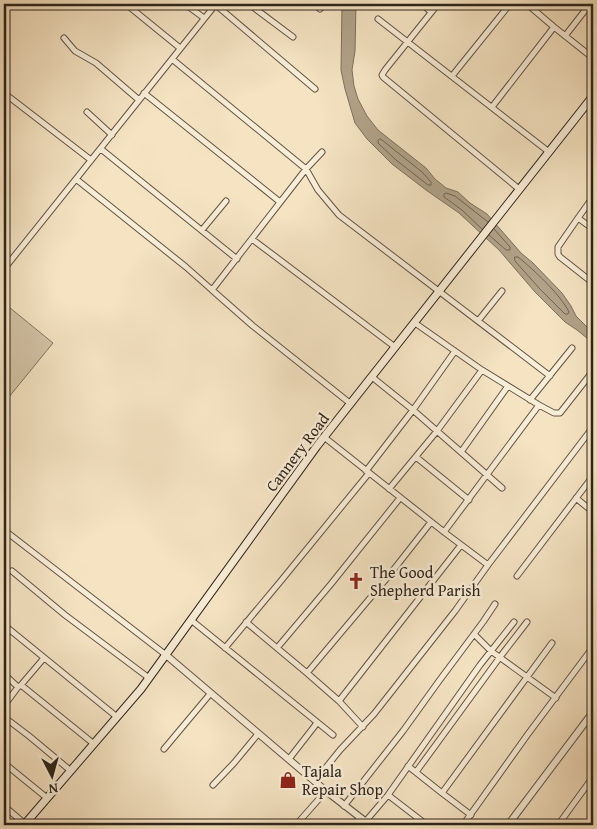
<svg xmlns="http://www.w3.org/2000/svg" width="597" height="829" viewBox="0 0 597 829" font-family="'Gentium Book Plus',serif">
<rect width="100%" height="100%" fill="#f5e3c2"/>
<filter id="stains"><feTurbulence type="fractalNoise" baseFrequency=".004" numOctaves="4"/><feColorMatrix values="0 0 0 0 .2 0 0 0 0 .09 0 0 0 0 .02 0 0 0 .5 -.17"/></filter>
<radialGradient id="worn" r=".72"><stop offset=".6" stop-color="#630" stop-opacity="0"/><stop offset="1" stop-color="#630" stop-opacity=".3"/></radialGradient>
<path fill="#d3c3a6" stroke="#807460" d="M4,303L53,343L4,403Z"/>
<path fill="#b1a289" stroke="#7d705d" d="M342,4H356L355,51L352,70L354,86L358,99L367,116L378,130L426,168L435,179L446,188L458,192L470,203L487,214L521,253L533,263L562,293L571,306L576,316L593,333V343L577,330L565,322L535,292L499,250L459,213L426,190L392,164L367,139L355,123L345,89L341,70Z"/>
<g fill="none" stroke-linecap="round" stroke-linejoin="round">
<path stroke="#706452" stroke-width="1" d="M380,139L382,140L422,172L431,182V185H428L396,160L378,143V141Z
M482,229L462,210L444,197V194L446,193L455,196L488,222
M489,235L506,250H510V247L494,229
M515,257H518C534,270 560,294 569,312L568,314H565L539,288L515,261Z"/>
<g stroke="#605445" stroke-width="7">
<path id="minor" d="M126,4L180,48
M185,4L204,18
M249,4L293,37
M314,4L320,9
M422,4L431,12
M438,4L385,70L382,75L383,77L519,189
M500,4L506,9
M527,4L554,27L593,58
M216,5L315,89
M378,19L549,152
M565,36L590,4
M64,38L75,51L96,63L139,100
M172,59L306,169L318,190L339,215L550,376
M452,76L510,4
M4,93L91,160
M144,93L280,202
M492,107L554,27
M87,112L112,135
M101,149L237,259
M322,152L306,169L212,290L253,326L351,404
M76,179L186,267L212,290
M593,197L578,218L558,247V254L560,257L593,283
M578,218L593,229
M202,230L226,201
M252,239L395,347
M4,269L216,4
M478,321L502,291
M415,323L482,370L539,405L444,532
M372,377L413,410L502,488
M530,400L572,348
M539,405L554,413H560L593,371
M324,437L444,532L488,565
M461,452L508,386
M416,457L469,500
M366,471L413,410L455,351
M389,489L437,431L482,370
M576,498L593,512
M4,530L166,655
M593,532V535
M12,571L65,615L149,678
M517,576L593,476
M191,620L333,735
M246,622L307,673
M4,625L117,717
M474,634L491,651L556,698
M225,648L280,582L369,473
M277,648L331,584L400,498
M4,674L18,687
M21,685L94,744
M339,701L461,545
M4,706L18,687L21,685L44,658
M4,717L29,736L71,771
M363,727L339,701L307,673L387,578L431,522
M164,749L210,694
M289,759L317,723
M4,763L47,798
M408,766L442,793
M416,772L500,657L527,622
M315,781L340,750L374,714L455,611L488,565L593,427
M213,785L234,763L258,734
M388,795L427,825
M4,806L25,824
M344,806L403,731L439,681L483,622L495,604
M471,815L442,793L552,643
M365,822L388,795L480,665L514,622
M296,825L326,791
M354,825L360,818
M463,825L528,734L593,647
M558,825L593,777"/>
</g>
<g stroke="#605445" stroke-width="8">
<path id="tertiary" d="M166,655L326,791L370,825
M508,825L593,712"/>
</g>
<g stroke="#2e251b" stroke-width="9">
<path id="secondary" d="M24,825L141,689L317,446L593,96"/>
</g>
<use href="#minor" stroke="#f8edd7" stroke-width="5"/>
<use href="#tertiary" stroke="#f8edd7" stroke-width="6"/>
<use href="#secondary" stroke="#f8edd7" stroke-width="7"/>
</g>
<defs>
<g id="church-bare" transform="scale(1.35)"><path d="M-1.2-6h2.4v3.5h3.3v2.4h-3.3V6h-2.4V-.1h-3.3v-2.4h3.3Z" fill="#8f2418" stroke="#f8edd7" stroke-width="2.5" paint-order="stroke"/></g>
<g id="shop-bare" transform="scale(1.35)"><path d="M-5-2.5h2.3a2.7 3.5 0 0 1 5.4 0H5L5.5 6h-11ZM-1.5-2.5h3a1.5 2.3 0 0 0-3 0Z" fill="#8f2418" stroke="#f8edd7" stroke-width="2.5" paint-order="stroke"/></g>
</defs>
<g fill-rule="evenodd">
<use href="#church-bare" x="356" y="581"/>
<use href="#shop-bare" x="288" y="780"/>
</g>
<g text-anchor="middle" dominant-baseline="central" stroke-width="5" stroke-linejoin="round" paint-order="stroke">
<g font-size="16" fill="#2e251b" stroke="#f8edd7">
<text transform="translate(297 452) rotate(-53)">Cannery Road</text>
</g>
<g font-size="16" fill="#2e251b" stroke="#f8edd7" text-anchor="start">
<text x="370" y="572">The Good<tspan x="370" dy="18">Shepherd Parish</tspan></text>
<text x="302" y="771">Tajala<tspan x="302" dy="18">Repair Shop</tspan></text>
</g>
</g>
<rect width="597" height="829" fill="none" stroke="#f5e3c2" stroke-width="20"/>
<rect x="5" y="5" width="587" height="819" fill="none" stroke="#2e251b" stroke-width="2.5"/>
<rect x="10" y="10" width="577" height="809" fill="none" stroke="#2e251b"/>
<g transform="translate(52 776) rotate(174)" stroke="#f8edd7" stroke-width="4" paint-order="stroke">
<path d="M0-4L9 19L0 12L-9 19Z" fill="#2e251b"/>
<text y="-8" font-size="14" font-weight="bold" text-anchor="middle" fill="#2e251b">N</text>
</g>
<rect width="100%" height="100%" filter="url(#stains)"/>
<rect width="100%" height="100%" fill="url(#worn)"/>
</svg>
